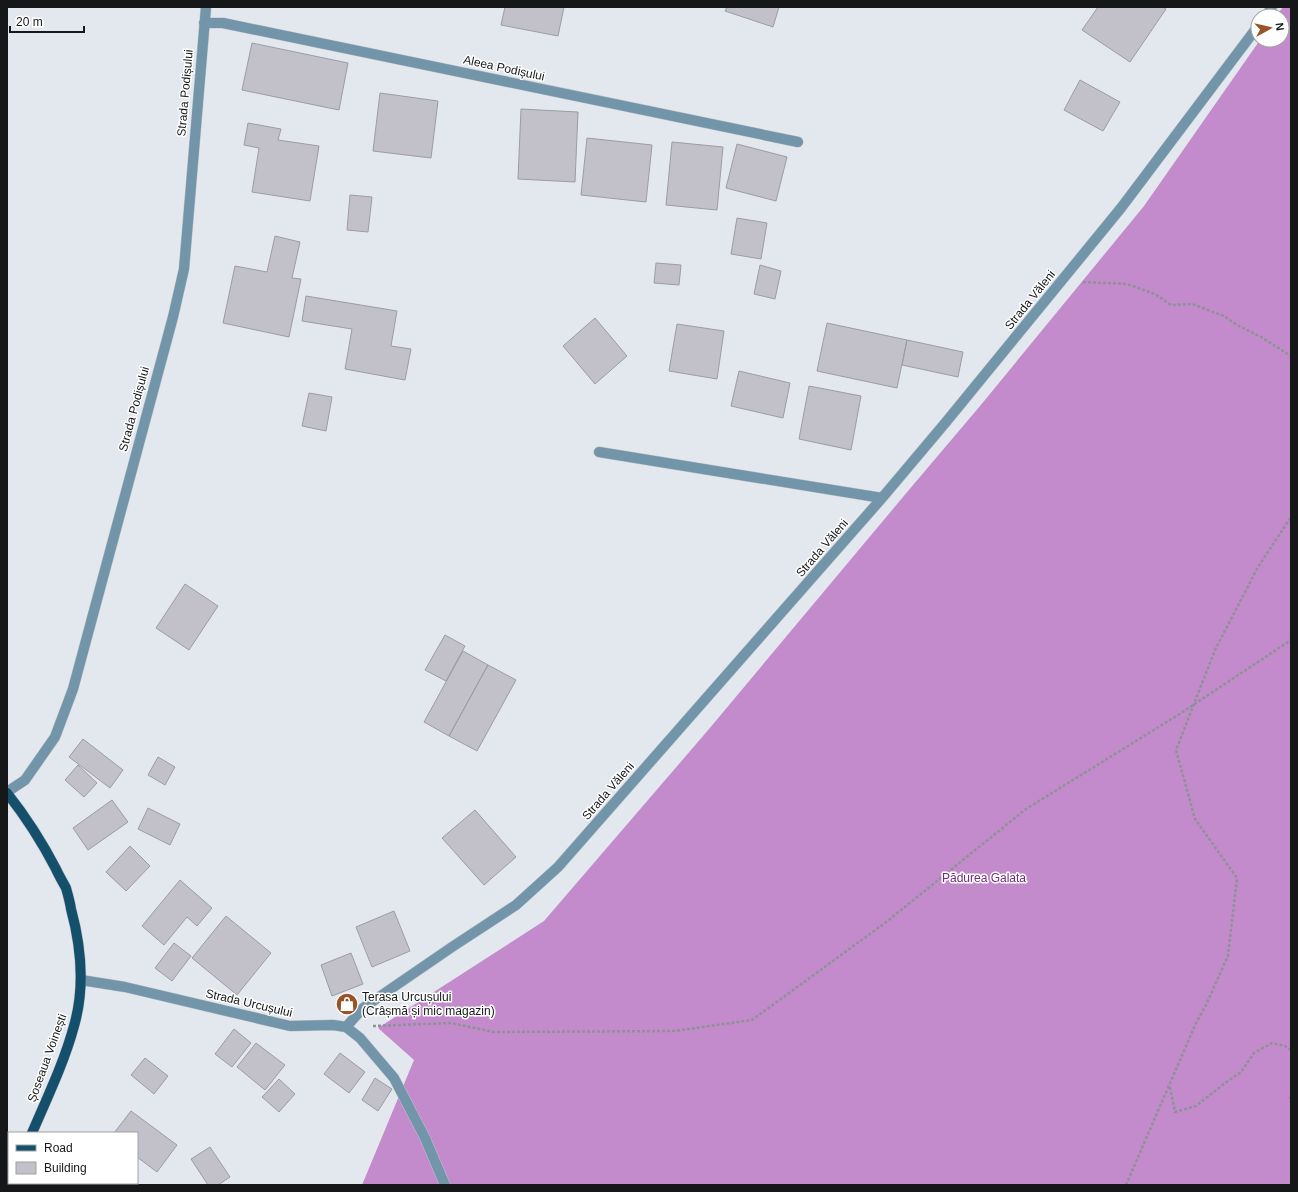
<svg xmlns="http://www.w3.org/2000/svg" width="1298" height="1192" viewBox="0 0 1298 1192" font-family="Helvetica,sans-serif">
<rect width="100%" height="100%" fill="#e3e7ee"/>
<path fill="#c48bcc" d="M1283,7H1291V1185H362L414,1060L378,1028L544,921L709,729L908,491L980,406L1144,206L1260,40H1282V16H1276Z"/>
<path fill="#c2c1c9" stroke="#9d9ca4" d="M505,7H564L558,36L501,25Z
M727,7H779L773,27L725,11Z
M1098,7H1163L1166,9L1130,62L1082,30Z
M252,43L348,63L339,110L242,90Z
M1080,80L1120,102L1103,131L1064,110Z
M380,93L438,101L431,158L373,151Z
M521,109L578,112L575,182L518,179Z
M248,123L281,129L278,140L319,146L310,201L252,192L259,148L244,145Z
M587,138L652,145L646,202L581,195Z
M672,142L723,147L717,210L666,205Z
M737,144L787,157L776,201L726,188Z
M350,195L372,197L368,232L347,230Z
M737,218L767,223L761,259L731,254Z
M275,236L300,242L292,278L301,279L289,337L223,323L235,266L267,272Z
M656,263L681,265L679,285L654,283Z
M760,265L781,271L775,299L754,294Z
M306,296L397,311L391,346L411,349L405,380L345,369L352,329L302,321Z
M595,318L627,356L595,384L563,346Z
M827,323L907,340L897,388L817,371Z
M677,324L724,331L717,379L669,371Z
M907,340L963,352L958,377L902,365Z
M739,371L790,383L783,418L731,406Z
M809,386L861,396L851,450L799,439Z
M309,393L332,397L326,431L302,426Z
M185,584L218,606L189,650L156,628Z
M445,635L465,646L446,681L425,670Z
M463,651L488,665L449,736L424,722Z
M488,665L516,680L477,751L449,736Z
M83,739L123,770L110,788L69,757Z
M158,757L175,767L165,785L148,775Z
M78,765L97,783L84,797L65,780Z
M112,800L128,822L88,850L73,828Z
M148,808L180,824L170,845L138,829Z
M475,810L516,857L484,885L442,838Z
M130,846L150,866L126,891L106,872Z
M180,880L212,908L197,926L187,917L164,945L142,926Z
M394,911L410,951L372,967L356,927Z
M226,916L271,953L237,995L192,958Z
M174,943L191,956L172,981L155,968Z
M351,953L363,984L332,996L321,965Z
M234,1029L251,1043L232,1067L215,1054Z
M256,1043L285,1065L265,1090L237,1067Z
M340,1053L365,1072L349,1093L324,1074Z
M145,1058L168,1076L154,1094L131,1075Z
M375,1078L392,1089L378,1111L362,1100Z
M279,1079L295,1094L279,1112L262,1097Z
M131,1111L177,1145L157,1172L137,1157V1133H114Z
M210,1147L230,1177L218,1185H208L191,1159Z"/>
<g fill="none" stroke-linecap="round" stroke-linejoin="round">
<g stroke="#bec2c8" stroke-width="11">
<path id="minor" d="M1266,16L1272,7
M204,23H223L798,142
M599,452L882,498
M7,792L25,780L55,737L73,689L173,317L184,269L206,7
M81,980L125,987L290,1026L333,1025L346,1027L360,1038L394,1078L425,1138L445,1185
M346,1027L363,1008L452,947L516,905L558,867L882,498L946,422L1121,208L1258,26
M7,1175L9,1176"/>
</g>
<g stroke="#bec2c8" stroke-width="11">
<path id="major" d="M7,793C26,817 42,842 56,869C59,876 63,882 66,888C68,895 70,902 71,909C81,946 85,988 74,1026C64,1063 47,1098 32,1133
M10,1185L11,1183"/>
</g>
<path stroke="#8e9196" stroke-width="2.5" stroke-dasharray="3 2" stroke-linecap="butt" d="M1083,282L1127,284L1155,294L1171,305L1192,304L1224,316L1237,325L1261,337L1291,356
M373,1026L451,1023L494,1032L675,1031L752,1020L885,923L1026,809L1178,715L1291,640
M1170,1087L1175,1112L1196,1106L1225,1083L1241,1072L1254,1053L1272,1043L1285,1046L1291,1050
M1291,1096L1290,1098L1291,1102
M1126,1185L1196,1023L1205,1007L1228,956L1237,878L1195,819L1176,750L1215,650L1258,567L1291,517"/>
<use href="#minor" stroke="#7295aa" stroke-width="10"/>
<use href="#major" stroke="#144f6c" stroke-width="10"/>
</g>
<defs>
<g id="shop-disc" transform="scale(1.15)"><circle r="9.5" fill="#985327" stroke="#fff"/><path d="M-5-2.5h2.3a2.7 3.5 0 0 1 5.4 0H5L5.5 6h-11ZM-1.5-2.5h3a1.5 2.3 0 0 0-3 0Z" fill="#fff"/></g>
</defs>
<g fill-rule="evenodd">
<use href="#shop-disc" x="347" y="1004"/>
</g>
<g text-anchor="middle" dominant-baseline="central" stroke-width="3" stroke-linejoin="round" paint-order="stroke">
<g font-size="12" fill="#151719" stroke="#fff">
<text transform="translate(504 68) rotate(12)">Aleea Podișului</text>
<text transform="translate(185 93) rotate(-85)">Strada Podișului</text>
<text transform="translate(1030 300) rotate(-51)">Strada Văleni</text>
<text transform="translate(134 409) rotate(-75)">Strada Podișului</text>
<text transform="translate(822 548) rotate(-49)">Strada Văleni</text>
<text transform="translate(608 791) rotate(-49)">Strada Văleni</text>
<text transform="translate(249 1003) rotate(13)">Strada Urcușului</text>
<text transform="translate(47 1058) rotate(-70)">Șoseaua Voinești</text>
</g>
<g font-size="12" fill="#702c7a" stroke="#fff">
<text x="984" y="878">Pădurea Galata</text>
</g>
<g font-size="12" fill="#151719" stroke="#fff" text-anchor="start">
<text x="362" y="997">Terasa Urcușului<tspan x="362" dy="14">(Crâșmă și mic magazin)</tspan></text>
</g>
</g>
<rect width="1298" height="1192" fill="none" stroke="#151719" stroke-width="16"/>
<rect x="8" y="1132" width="130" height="52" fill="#ffffff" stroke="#a1a2a3"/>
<rect x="16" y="1145" width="20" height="6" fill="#144f6c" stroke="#a1a2a3"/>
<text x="44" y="1152" font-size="12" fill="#151719">Road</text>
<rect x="16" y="1162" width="20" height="12" fill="#c2c1c9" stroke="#a1a2a3"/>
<text x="44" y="1172" font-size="12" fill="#151719">Building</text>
<g transform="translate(1270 28) rotate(82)"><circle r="19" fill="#ffffff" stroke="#a1a2a3"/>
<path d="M0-3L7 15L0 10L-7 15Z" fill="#985327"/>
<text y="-6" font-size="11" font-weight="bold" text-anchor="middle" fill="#151719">N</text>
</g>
<path d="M10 26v6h74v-6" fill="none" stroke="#151719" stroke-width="2"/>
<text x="16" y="26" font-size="12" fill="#151719" stroke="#ffffff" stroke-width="3" paint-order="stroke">20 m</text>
</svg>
